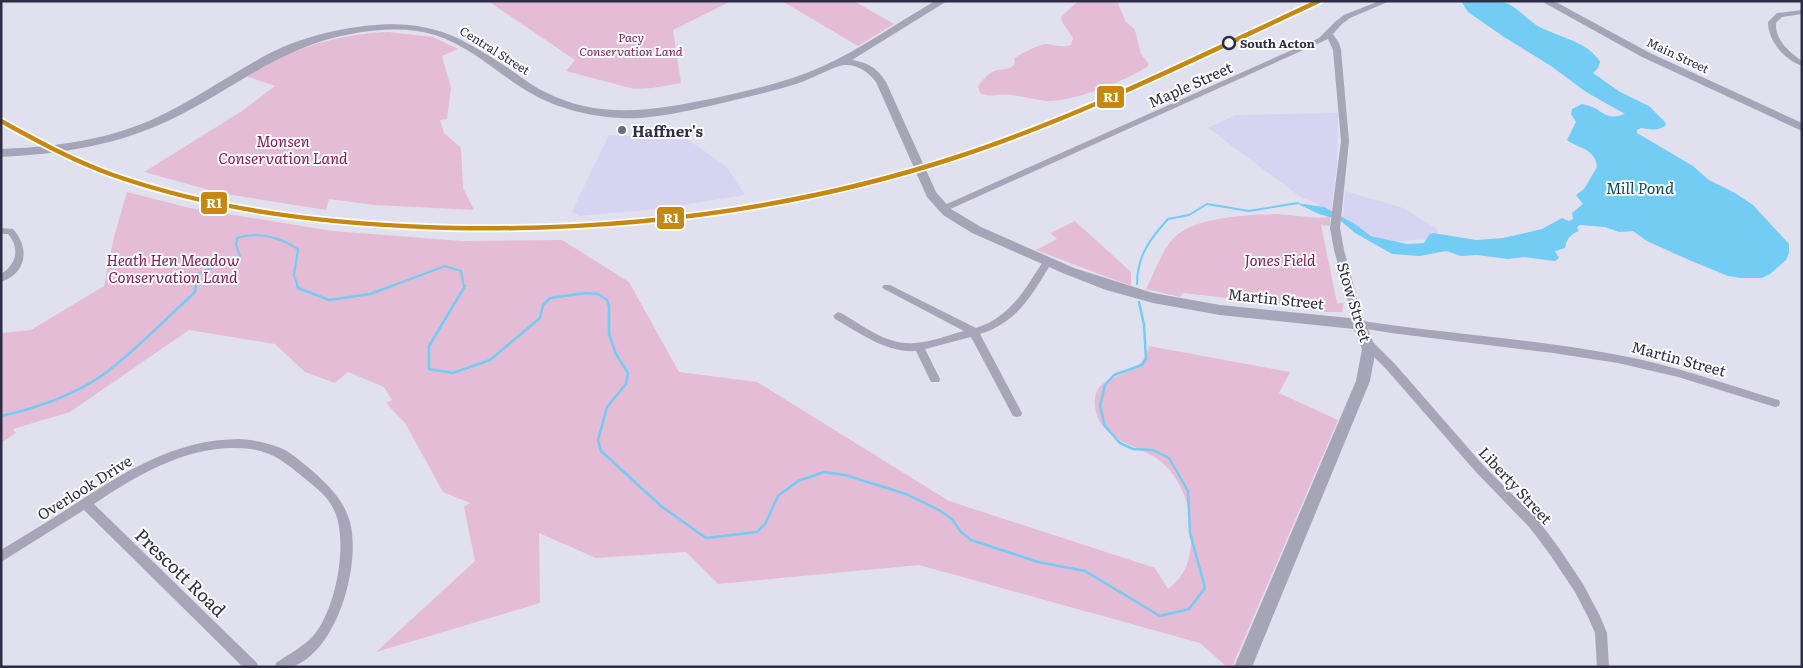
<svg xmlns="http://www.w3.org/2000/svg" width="1803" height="668" viewBox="0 0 1803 668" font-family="Literata,serif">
<rect width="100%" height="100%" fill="#e1e0ee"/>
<path fill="#d7d4f2" d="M1338,113L1337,165L1331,212L1312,201L1302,198L1208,128L1235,115Z
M671,128L726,166L745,195L658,209L579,216L572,211L609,135L653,137Z
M1345,191L1403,208L1436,228L1441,238L1390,242L1367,233L1343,217Z"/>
<path fill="#e5bcd6" d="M488,1H731L673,30L681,83L653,88L634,89L566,71L575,60Z
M782,1H854L894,24L858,46Z
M1078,1H1117L1126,22L1135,30L1141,54L1149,64L1147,67C1126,80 1078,100 1052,101C1038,101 1024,96 1010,95C999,94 989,98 980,93L978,87C982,80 990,71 998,70C1005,69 1008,70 1014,65L1015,58C1019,54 1042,43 1047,44C1056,45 1062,48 1071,45L1073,38L1062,22L1061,17Z
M388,32L433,37L458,49L442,56L451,88L447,119L440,120L444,133L461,148L463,188L474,210L374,205L329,199L326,210L220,193L144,172L242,111L275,86L246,76C290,49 337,34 388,32Z
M127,192L190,208L333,231L462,241L562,240L629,282L679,372L757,382L949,501L1155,568L1168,589C1184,578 1190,561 1191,543C1193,512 1183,476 1156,458C1134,444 1098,439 1095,406C1092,367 1141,385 1149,346L1290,372L1279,393L1338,420L1232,667H1227L1200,643L919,565L718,584L686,552L596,558L539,533L540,603L376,652L475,561L464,507L470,503L443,492L405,423L386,403L392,400L384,387L348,372L335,383L305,372L275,344L189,330L70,412L13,429L16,433L1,443V333L31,330L104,286L114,237Z
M1277,214L1319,218L1330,217V226L1321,225L1337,303H1344L1342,312H1324L1323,309L1183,293L1180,297L1146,289C1154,274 1160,255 1171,241C1190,216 1248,215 1277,214Z
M1075,221L1131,272V286L1036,250L1057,239L1050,233Z"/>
<path fill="#72ccf3" d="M1461,1C1472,1 1494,0 1503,2C1517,6 1526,19 1538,26C1557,37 1588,41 1600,62L1598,68L1593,73L1620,92L1649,106L1665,122L1666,125C1657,132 1650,129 1641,128L1637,130V133L1693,166L1709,180L1735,193L1753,205L1789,244V253L1786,260L1770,274L1762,278H1741L1728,276L1689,260L1647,241L1633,231L1619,232L1605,227L1580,225L1577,227L1579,231C1571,233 1566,240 1565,248L1555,251L1559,258L1555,261L1524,257L1508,259L1477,255L1461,256L1446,251L1420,256L1392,254L1355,233L1340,220L1319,214L1296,203L1324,207L1355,224L1371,236L1407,244L1424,243L1429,235L1433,233L1476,240L1503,238L1542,229L1562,218L1569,221L1573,219L1572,213L1583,204L1576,195L1584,189L1597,167C1595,148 1579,149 1567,140L1576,122L1571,114L1572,109L1582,104C1604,108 1603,122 1625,114L1586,92L1551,66L1504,37L1468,12Z"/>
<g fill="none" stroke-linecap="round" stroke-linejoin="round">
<path stroke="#72ccf3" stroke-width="2" d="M1137,284C1137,256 1150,239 1168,219L1189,215L1207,204L1249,211L1298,203
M196,287L197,274L240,256L236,245L237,238C259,231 279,237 298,249L294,275L298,287
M389,287L445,266L461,271L464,287"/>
<path stroke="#72ccf3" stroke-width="2.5" d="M297,286L298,288L329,300L370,294L392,286
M465,286L429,346V369L453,373L490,360L540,318L543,305L550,298L586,293L598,294L607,300L609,306V334L616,354L628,373L626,384L607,407L598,440L601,451L661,506L706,538L757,532L765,524L778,496L798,481L824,472L845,475L906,494L939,510L952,519L961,532L971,540L1038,562L1085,571L1160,616L1189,609L1205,588L1190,533L1188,491L1169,458L1153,450L1133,449L1120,443L1105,426L1100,406L1105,385L1114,375L1142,365L1146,359L1144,325L1139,302
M1,416C37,408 77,394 107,372C138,348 166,319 195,292L196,286"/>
<path fill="#a7a5b7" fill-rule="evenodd" d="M1379,1H1390L1350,18L1342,24L1333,34L1339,43L1341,50L1349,141L1340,228L1344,250L1363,321C1448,334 1534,339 1618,355C1672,365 1723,383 1775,399L1779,400L1780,403L1779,406L1775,407L1678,377L1618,363L1553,353L1391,333L1355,327L1334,250L1330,228L1341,141L1333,50L1328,39L946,211H940L939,209L940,207L1319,38L1336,21L1344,15Z
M1802,10V14L1782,17L1776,23C1775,40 1788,51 1802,61V66C1784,59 1768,41 1768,22L1777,13Z
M1,228L13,229C30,248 27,273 1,282V274C17,264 20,248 8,234H1Z
M1047,259L1052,262C1032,295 1018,322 980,334L1022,413L1021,416L1017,417L1013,416L971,337L925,349L940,379L939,382H931L916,351C886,353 860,333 835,319L833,316L838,312L841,313C864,326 888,346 915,343C932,342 948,335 964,331L884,289L882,287L884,285H890L976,328C1011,317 1025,289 1044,260Z
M1369,341L1373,342L1395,364L1483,465L1538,520L1559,548L1583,584L1600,616L1607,633L1609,667H1597L1595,633L1589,619L1575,592L1551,556L1530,528L1475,471L1387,370L1365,348L1364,345L1365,342Z
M240,439C254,440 268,443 281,448C292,453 300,461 309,468C327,484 343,498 350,522C361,564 338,649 294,666C289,668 280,667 275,667L276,663C289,654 303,647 313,636C336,610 349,541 334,510C328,496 314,486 303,477C286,463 273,452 251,449C193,442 140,473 94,504L257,663L258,667H243L84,510L1,562V550C24,536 47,522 69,508C122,473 175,439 240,439Z"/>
<path fill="#a6a4b7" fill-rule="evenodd" d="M935,1H947L852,60C869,63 877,68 886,82L936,192L951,209L981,227L1074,268L1153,293L1220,305L1359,319L1364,320L1366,324L1376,349L1370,381L1252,667H1234L1356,381L1362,349L1354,329L1220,315L1153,303L1106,290L1065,274L972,233L943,215L927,197L876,82C869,72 857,64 844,65C837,65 807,81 796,84C768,93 739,99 710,106C687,111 664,116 640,118C603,120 560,111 527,91C497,73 470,46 435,35C409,27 378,29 351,34C282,46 235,88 174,118C120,145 61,154 1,157V149C52,147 102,141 149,121C192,102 230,74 272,52C301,38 332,30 364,26C426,19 455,33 505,66C518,74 529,84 543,91C601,121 655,110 715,98C751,90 787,82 821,67C861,49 897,23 935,1Z
M1541,1H1554L1650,53L1802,123V131L1642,57Z"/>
<g stroke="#fefefe" stroke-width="8">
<path id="rail-1" d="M1,121C37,141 74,161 113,175C222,213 338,225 453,228C624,231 795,210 957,157C1082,116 1200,56 1319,1"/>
</g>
<use href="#rail-1" stroke="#c58811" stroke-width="4.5"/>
</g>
<circle fill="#fefefe" stroke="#2f2c45" stroke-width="2.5" cx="1229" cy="43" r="6"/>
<circle fill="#6d6b80" stroke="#fefefe" stroke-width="2" cx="622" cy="130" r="5"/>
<g text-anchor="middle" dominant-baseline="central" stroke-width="4" stroke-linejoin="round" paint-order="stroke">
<g font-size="12" font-style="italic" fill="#84195b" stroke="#fefefe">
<text x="631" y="37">Pacy<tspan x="631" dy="14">Conservation Land</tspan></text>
</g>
<g font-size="12" font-weight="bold" fill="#2f2c45" stroke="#fefefe" text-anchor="start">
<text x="1240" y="43">South Acton</text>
</g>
<g font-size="12" fill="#2f2c45" stroke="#fefefe">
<text transform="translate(495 50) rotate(32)">Central Street</text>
<text transform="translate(1678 55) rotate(25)">Main Street</text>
</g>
<g font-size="15" fill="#2f2c45" stroke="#fefefe">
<text transform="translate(1190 84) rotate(-24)">Maple Street</text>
<text transform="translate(1276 298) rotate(6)">Martin Street</text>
<text transform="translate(1355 302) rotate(73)">Stow Street</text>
<text transform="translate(1679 358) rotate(15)">Martin Street</text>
<text transform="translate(1516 485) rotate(47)">Liberty Street</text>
<text transform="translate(84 487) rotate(-32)">Overlook Drive</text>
</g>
<g font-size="15" font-weight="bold" fill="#2f2c45" stroke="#fefefe" text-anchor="start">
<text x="632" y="130">Haffner's</text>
</g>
<g font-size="15" font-style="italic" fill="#84195b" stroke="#fefefe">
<text x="283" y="140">Monsen<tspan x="283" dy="17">Conservation Land</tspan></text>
<text x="173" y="259">Heath Hen Meadow<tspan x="173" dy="17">Conservation Land</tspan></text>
<text x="1280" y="259">Jones Field</text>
</g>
<g font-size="16" font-style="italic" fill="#004d66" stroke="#fefefe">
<text x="1640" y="187">Mill Pond</text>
</g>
<g font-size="18" fill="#2f2c45" stroke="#fefefe">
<text transform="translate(181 572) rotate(44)">Prescott Road</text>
</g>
</g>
<g stroke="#fefefe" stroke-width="2">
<rect x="1096" y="85" width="29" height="24" rx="5" fill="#c58811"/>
<rect x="200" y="191" width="28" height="24" rx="5" fill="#c58811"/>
<rect x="656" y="206" width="29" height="24" rx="5" fill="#c58811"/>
</g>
<g font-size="14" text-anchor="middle" font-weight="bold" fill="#fff">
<text x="1111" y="102">R1</text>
<text x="214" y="208">R1</text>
<text x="671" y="223">R1</text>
</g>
<rect width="1803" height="668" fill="none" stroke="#2f2c45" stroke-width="5"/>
</svg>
